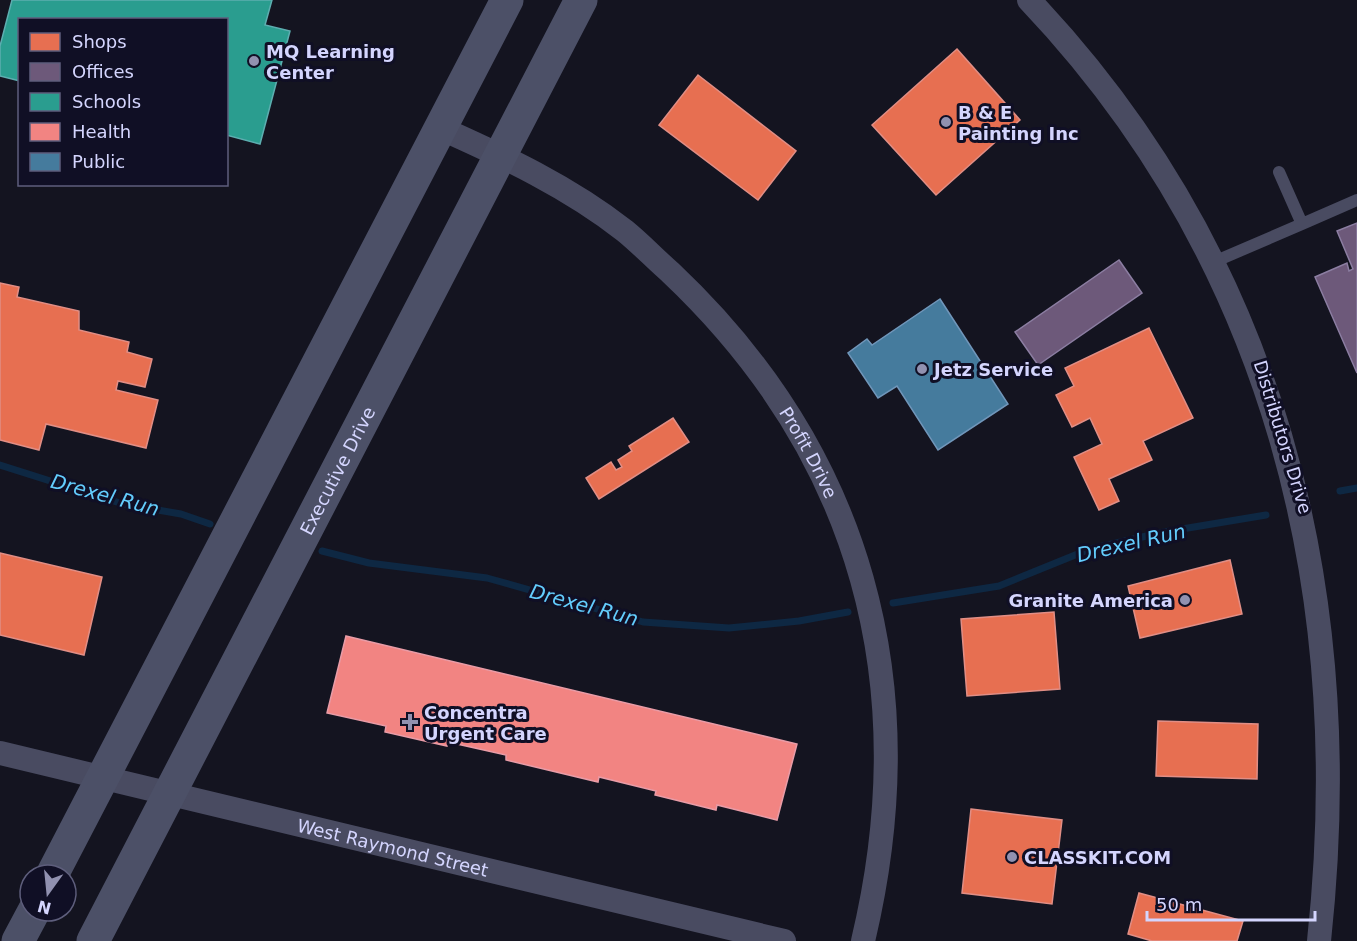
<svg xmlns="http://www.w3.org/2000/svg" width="1357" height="941" viewBox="0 0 1357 941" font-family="'DejaVu Sans',sans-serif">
<rect width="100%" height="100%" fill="#141420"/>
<path fill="#e76f51" stroke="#e18e85" stroke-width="1.5" d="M957,49L1020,120L936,195L872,125Z
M698,75L796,151L758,200L659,125Z
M0,283L19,287L17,297L79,311V330L129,342L127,352L152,359L145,387L118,381L116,390L158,400L146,448L46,424L39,450L0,440Z
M1149,328L1193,418L1143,441L1152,460L1109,479L1119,501L1099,510L1074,457L1102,444L1090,418L1072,427L1056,395L1074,386L1065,368Z
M673,418L689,442L599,499L586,478L611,462L616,470L622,467L618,460L632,451L629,446Z
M0,553L102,577L84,655L0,635Z
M1230,560L1242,614L1140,638L1128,586Z
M1054,612L1060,689L967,696L961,619Z
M1158,721L1258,724L1257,779L1156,776Z
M971,809L1062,820L1052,904L962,893Z
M1139,893L1243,921L1237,941H1152L1128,934Z"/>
<path fill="#6d597a" stroke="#8c7ea2" stroke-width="1.5" d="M1357,223V373L1315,277L1347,263L1349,271L1353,269L1337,231Z
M1119,260L1142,293L1038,365L1015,332Z"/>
<path fill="#2a9d8f" stroke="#5daeb0" stroke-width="1.5" d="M12,0H272L265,25L290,31L260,144L226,135V20H20V81L0,76V46Z"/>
<path fill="#f28482" stroke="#e99ca7" stroke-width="1.5" d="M346,636L797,744L777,820L717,805L716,810L655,795L656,791L599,777L598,782L506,760V755L448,742L447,746L385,732L386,726L327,713Z"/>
<path fill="#457b9d" stroke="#7096ba" stroke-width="1.5" d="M940,299L1008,404L938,450L897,386L878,398L848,353L867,339L872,345Z"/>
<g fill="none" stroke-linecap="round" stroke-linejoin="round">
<path stroke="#0e2843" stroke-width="7" d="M0,465L123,504L181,514L210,524
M1340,491L1357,488
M322,551L369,563L487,578L643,622L729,628L799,621L848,612
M893,603L999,586L1090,549L1164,532L1266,515"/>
<path stroke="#494b61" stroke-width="12" d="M1302,224L1357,200
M1216,261L1302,224L1279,172"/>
<g stroke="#494b61" stroke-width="24">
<path d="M1029,0C1274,258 1357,590 1319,941"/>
<path id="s1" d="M440,128C505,157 569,187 625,231C641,244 655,259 670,272C863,454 924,685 863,941"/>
<path id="s2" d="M0,753L784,941"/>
</g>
<g stroke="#4c5067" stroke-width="33">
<path d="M52,875L507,0"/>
<path d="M18,941L34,911"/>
<path id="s3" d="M93,941L581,0"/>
</g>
</g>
<g fill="#9191b0" stroke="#100f25" stroke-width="2">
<circle cx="254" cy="61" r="6"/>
<circle cx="946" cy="122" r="6"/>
<circle cx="922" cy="369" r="6"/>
<circle cx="1185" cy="600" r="6"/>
<path d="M407 713h6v6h6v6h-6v6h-6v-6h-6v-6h6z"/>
<circle cx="1012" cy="857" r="6"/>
</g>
<g text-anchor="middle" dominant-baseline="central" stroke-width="6" stroke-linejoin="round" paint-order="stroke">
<g font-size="18" font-weight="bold" fill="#d4d5fe" stroke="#100f25" text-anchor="start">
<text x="266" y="51">MQ Learning<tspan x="266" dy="21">Center</tspan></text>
<text x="958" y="112">B &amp; E<tspan x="958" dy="21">Painting Inc</tspan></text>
<text x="934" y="369">Jetz Service</text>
<text x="1173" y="600" text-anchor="end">Granite America</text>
<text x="424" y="712">Concentra<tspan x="424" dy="21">Urgent Care</tspan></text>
<text x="1024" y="857">CLASSKIT.COM</text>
</g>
<g font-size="18" fill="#d4d5fe" stroke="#100f25">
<text transform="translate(1283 437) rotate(73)">Distributors Drive</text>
<text stroke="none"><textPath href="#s1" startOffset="502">Profit Drive</textPath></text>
<text stroke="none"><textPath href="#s3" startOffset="530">Executive Drive</textPath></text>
<text stroke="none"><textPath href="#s2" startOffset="404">West Raymond Street</textPath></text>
</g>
<g font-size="20" font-style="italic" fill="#63cdfd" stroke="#100f25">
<text transform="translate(105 495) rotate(15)">Drexel Run</text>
<text transform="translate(1131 543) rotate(-13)">Drexel Run</text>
<text transform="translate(584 605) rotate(15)">Drexel Run</text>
</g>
</g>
<rect x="18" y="18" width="210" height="168" fill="#100f25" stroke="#5e5e7c" stroke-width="1.5"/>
<rect x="30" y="33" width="30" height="18" fill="#e76f51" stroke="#5e5e7c" stroke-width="1.5"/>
<text x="72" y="48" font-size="18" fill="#d4d5fe">Shops</text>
<rect x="30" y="63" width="30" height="18" fill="#6d597a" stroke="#5e5e7c" stroke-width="1.5"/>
<text x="72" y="78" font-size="18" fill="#d4d5fe">Offices</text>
<rect x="30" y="93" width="30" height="18" fill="#2a9d8f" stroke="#5e5e7c" stroke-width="1.5"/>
<text x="72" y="108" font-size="18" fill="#d4d5fe">Schools</text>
<rect x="30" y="123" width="30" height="18" fill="#f28482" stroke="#5e5e7c" stroke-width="1.5"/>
<text x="72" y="138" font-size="18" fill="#d4d5fe">Health</text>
<rect x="30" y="153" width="30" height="18" fill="#457b9d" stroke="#5e5e7c" stroke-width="1.5"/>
<text x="72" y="168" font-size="18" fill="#d4d5fe">Public</text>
<g transform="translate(48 893) rotate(195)"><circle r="28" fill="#100f25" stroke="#5e5e7c" stroke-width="1.5"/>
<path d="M0-4.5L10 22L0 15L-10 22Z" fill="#9191b0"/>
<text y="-9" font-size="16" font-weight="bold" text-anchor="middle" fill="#d4d5fe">N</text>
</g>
<path d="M1147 911v9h168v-9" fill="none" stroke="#d4d5fe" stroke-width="3"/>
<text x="1156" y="911" font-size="18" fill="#d4d5fe" stroke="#100f25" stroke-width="4.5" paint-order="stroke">50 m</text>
</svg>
